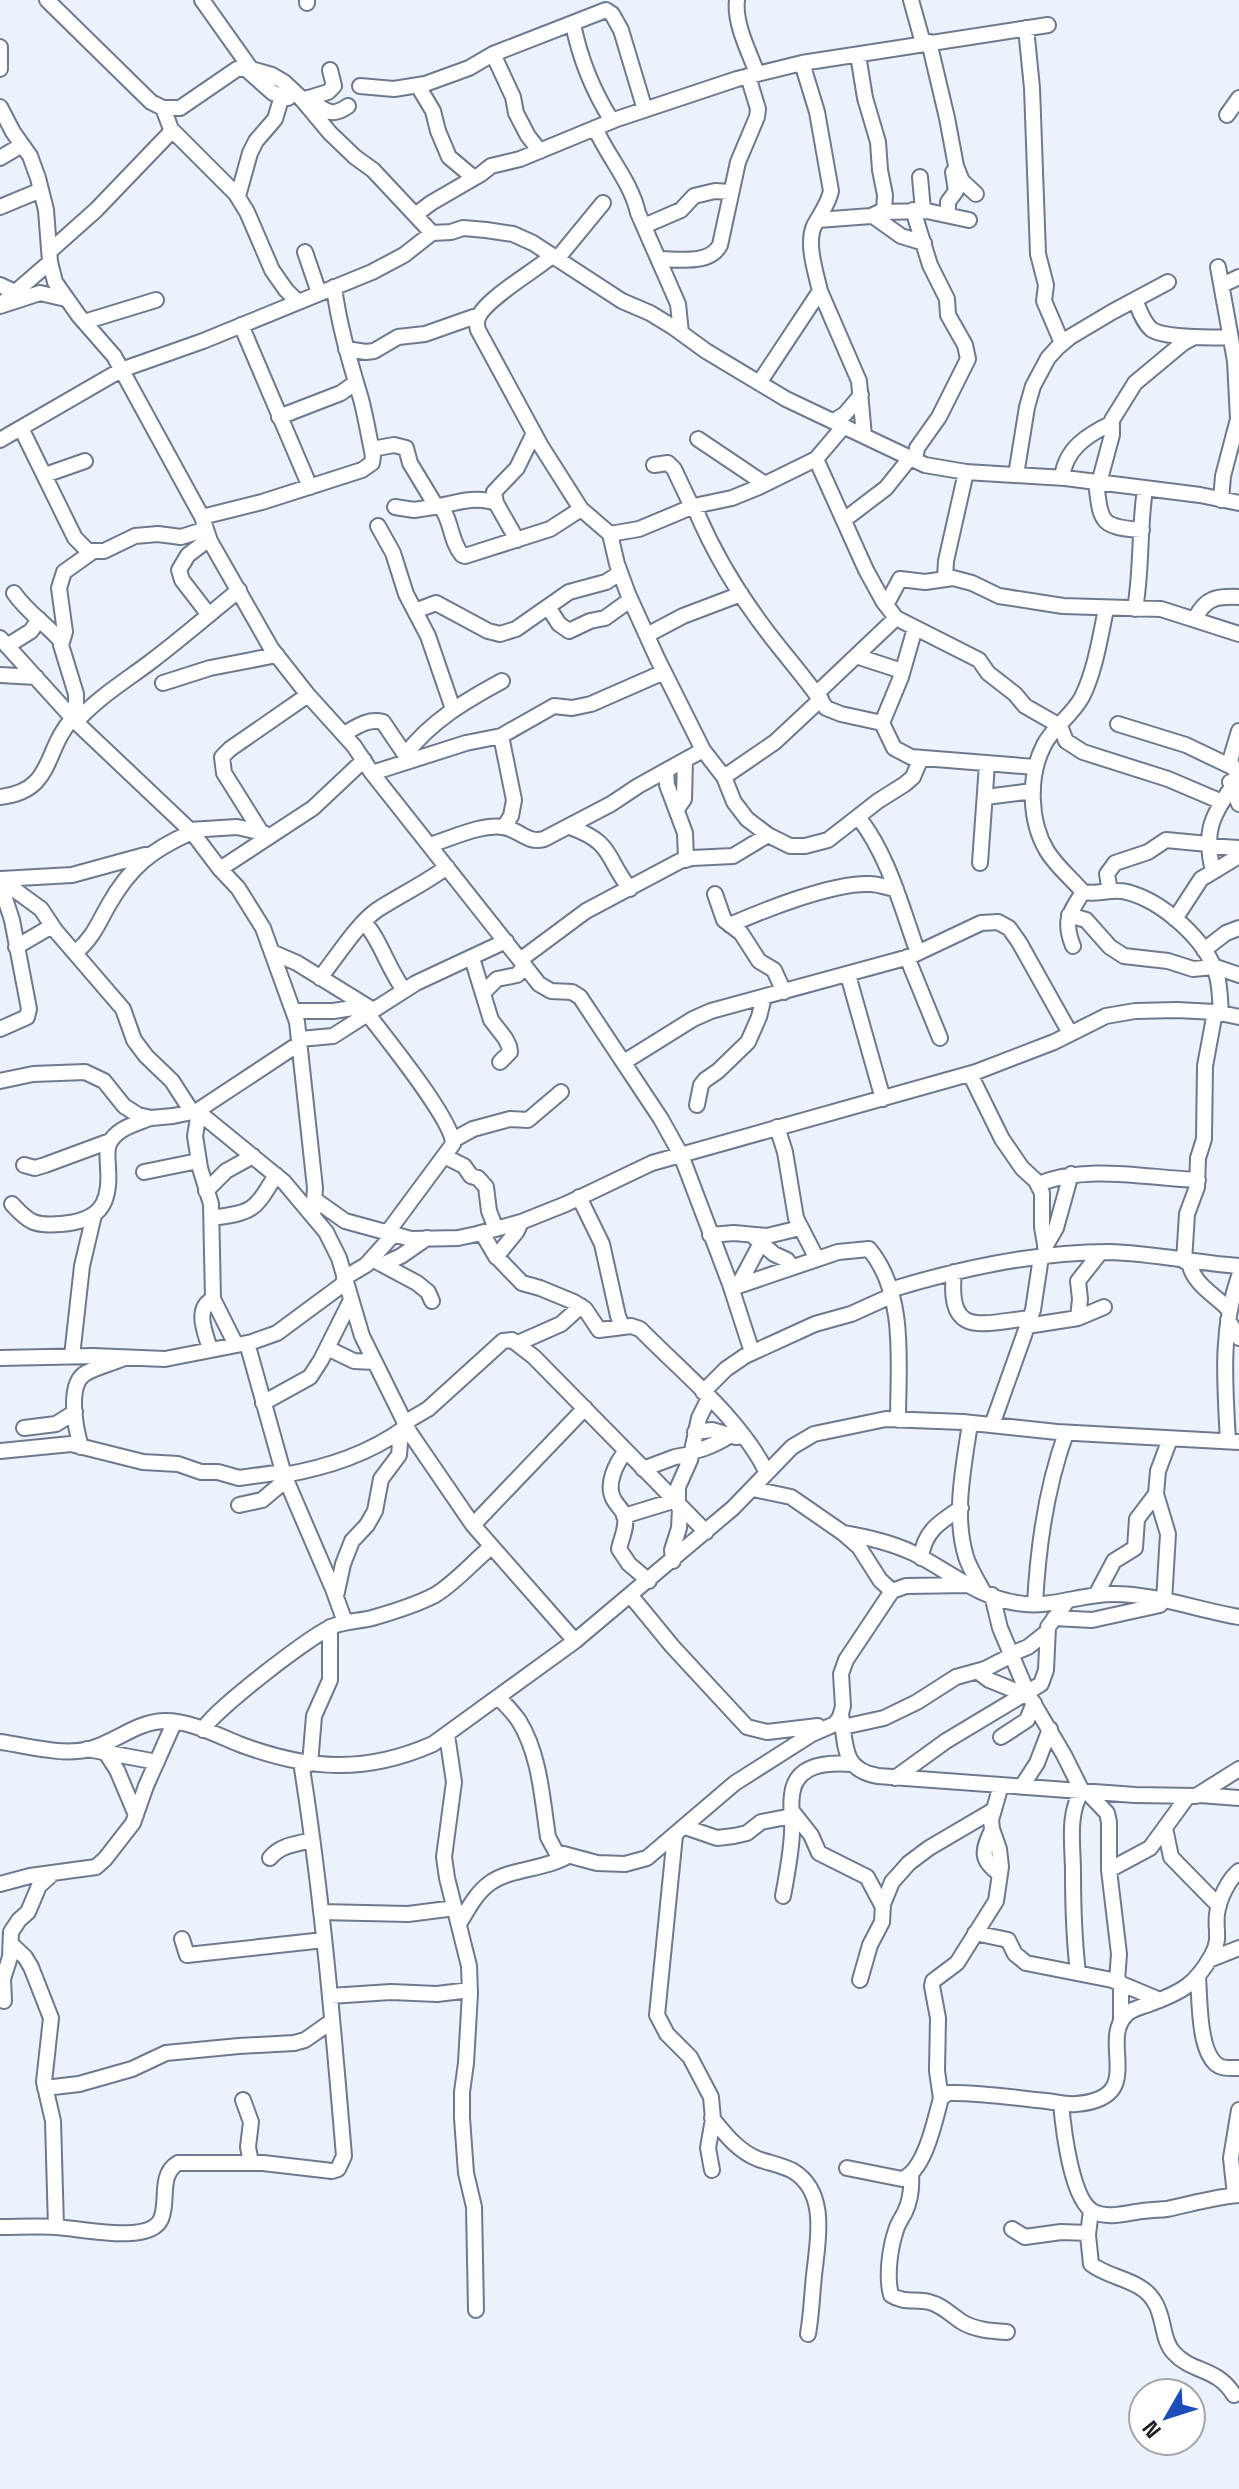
<svg xmlns="http://www.w3.org/2000/svg" width="1239" height="2489" viewBox="0 0 1239 2489" font-family="'Space Grotesk',sans-serif">
<rect width="100%" height="100%" fill="#ecf2fb"/>
<g fill="none" stroke-linecap="round" stroke-linejoin="round">
<g stroke="#6e798e" stroke-width="18">
<path id="minor" d="M47,0L151,102L163,108H180L237,69H251L272,75L284,82L299,96L330,133L355,157L373,170L432,233L451,232L463,228L486,230L513,234L533,243L622,301L650,313L673,327L706,351L786,399L925,465L966,472L1065,478L1200,495L1239,503
M202,0L251,69
M307,0V3
M737,0C734,23 749,52 757,73
M911,0L923,43
M573,24C580,59 593,91 612,121
M1026,28L1032,88L1038,254L1046,285L1044,301L1062,343
M929,42L947,118L956,166L962,181L976,194
M0,47V69
M493,54L513,97L516,113L528,136L540,151
M802,63L817,112L831,191C828,205 820,214 814,226C806,244 816,273 820,291L859,381L864,436
M246,69L273,93L288,98
M360,86L394,89L425,84L469,68L493,54L606,10L612,14L621,30L645,110
M418,86L433,111L438,131L449,157L474,178
M307,98C324,109 330,119 348,106
M302,100L328,92L334,86L330,70
M0,107L13,132L30,156L38,178L46,210L50,262L55,282L79,316L114,356L202,517L210,541L271,648L308,695L354,746L372,773L539,984L551,991L572,992L580,997L661,1119L681,1155L730,1284L752,1352
M1227,115L1239,98
M595,128C608,157 631,182 638,213L678,304L681,333
M171,129L236,194L247,212L272,270L286,290L298,302
M0,158L22,145
M920,177L923,210
M238,196L250,153L256,141L275,119L282,96
M0,207L41,190
M913,210L930,265L947,299L948,315L965,345L968,359L939,417L917,448L915,460
M882,212L927,211L969,220
M948,214V202L956,191L953,172
M415,215L431,203L481,174L491,166L520,159L617,119L737,79L802,63L1048,25
M873,216L901,236L924,243
M818,220L871,216L884,210L885,195L880,170L878,142L865,98L858,55
M644,226L681,210L694,196L715,191L730,192
M50,251L96,210L169,134L171,129L163,108
M305,252L319,293
M552,256C536,270 484,300 478,318C476,323 477,325 478,330L541,446L581,509L610,534L617,564L628,594L657,658L703,750L724,777L734,802L747,819L768,835L790,846H805L828,840L878,801L905,784L913,777L921,758
M557,259L603,203
M659,259C679,259 710,265 720,245L738,162L757,117L758,109L748,76
M1218,267L1235,361L1238,419L1223,476L1221,500
M0,285L15,292
M1222,285L1239,277
M1135,300C1139,309 1143,322 1151,329C1162,338 1214,338 1230,337
M5,301L50,262
M0,306L40,293L66,299
M84,322L156,300
M241,325L310,487
M346,349L366,352L374,351L398,337L425,334L479,315
M759,383L820,291
M279,417L341,393L355,383
M834,421L845,414L861,395
M21,428L70,528L75,538L88,551H104L135,536L158,534L181,537L206,529
M698,439L765,484
M0,440L121,370L203,341L372,272L404,255L432,233
M372,449L394,445L406,448L410,463L436,506
M816,459L866,570L883,601L896,618L979,660L988,673L1015,694L1025,706L1060,726L1066,741L1083,752L1168,779L1222,802
M654,465L668,463L674,469L692,507
M45,475L85,461
M1016,475L1027,407L1033,386L1048,358L1058,347L1070,337L1112,312L1168,282
M1062,478C1065,449 1087,435 1112,423
M1096,482C1101,522 1099,527 1142,530
M1099,483L1112,435V420L1135,383L1183,343L1194,337
M440,506C458,502 478,496 496,503
M694,506C713,552 739,595 769,634C788,659 809,682 826,708L841,714L882,723
M395,507L414,510L440,506C452,520 450,541 462,555L465,556L550,529L581,509
M202,517L262,502L362,470L372,463L373,456C369,437 366,418 361,399C350,362 339,326 334,287
M844,520L886,488L910,458
M378,526L393,553L406,594L428,636L453,709
M610,534L639,529L694,506L732,498L759,487L816,459L844,426
M517,540L496,503L494,492L517,468L534,433
M945,578L946,561L966,472
M14,593C27,612 46,624 61,641
M886,605L900,579L925,582L953,578L972,583L999,596L1063,606L1161,609L1239,634
M548,607L559,624L569,631L590,621L605,618L630,600
M1135,609C1142,569 1139,529 1145,489
M415,611L436,603L488,631L500,634L516,629L569,592L606,582L620,573
M209,615L182,580L179,570L188,555L209,539
M1195,619C1205,598 1216,596 1239,597
M915,628L901,677L882,723L894,748L911,757L1035,767
M647,635L683,616L741,594
M0,638L78,724L192,832L220,869L238,888L263,928L297,1022L315,1188L313,1216
M7,646L31,631L39,619
M856,656L902,671
M0,675L36,677
M163,683L210,668L277,655
M816,694L896,618
M71,716L76,704V694L61,645L65,632L59,588L64,572L92,552
M76,722C98,697 127,680 153,660C182,638 211,613 239,590
M1118,724L1186,745L1232,767
M1239,731L1230,761L1239,778
M344,734C356,727 368,718 383,722L408,759
M501,736L514,800L511,816L504,827
M405,755C431,721 465,701 502,681
M666,771L667,785L685,833L686,860
M372,773L466,743L501,736L554,706L572,708L591,704L664,672
M724,777L775,742L821,699
M1230,782L1239,804
M0,797C55,791 43,750 73,718
M986,797L1033,791
M677,809L684,799L685,761
M859,818C889,857 901,906 918,953
M570,827C614,843 605,857 630,889
M189,830L237,827L264,833
M261,832L224,773L222,757L230,749L308,695
M429,845C451,839 479,824 503,827C519,829 527,844 544,839L611,804L638,786L703,750
M1208,846L1239,848
M980,863L987,764
M220,869L313,808L364,760
M1213,871C1204,834 1210,818 1232,787
M0,879L41,909L55,930L123,1009L134,1040L146,1056L172,1081L192,1112
M1,879L72,875L145,855
M0,883L12,920L29,1009L27,1017L0,1029
M1110,891L1107,874L1115,863L1148,852L1166,840L1208,844
M1083,892C1098,895 1112,888 1127,892C1162,901 1207,940 1217,976C1220,987 1220,1001 1221,1013
M715,894L724,920L741,933L759,961L774,970L784,992
M1069,915L1086,920L1110,947L1124,956L1168,961L1193,969L1213,967
M1175,919L1201,879L1239,856
M364,922C380,939 388,969 404,990
M730,925C764,910 834,882 870,884C879,884 888,888 896,889
M1073,946C1063,921 1069,914 1083,892C1072,879 1056,866 1047,851C1029,821 1028,776 1044,745C1053,727 1071,717 1082,697C1095,671 1100,638 1106,609
M16,947L52,926
M1204,950L1226,933L1239,928
M76,952C92,939 98,924 108,906C130,867 151,850 192,832
M274,953L297,963L373,1010
M907,957L940,1038
M472,958L491,1020L505,1038L509,1046L510,1052L500,1062
M520,960L586,911L680,861L692,858L733,856L768,835
M1213,966L1239,975
M848,975L883,1099
M320,978C335,959 358,923 377,910C400,895 424,884 447,867
M483,993L497,979L517,975L525,966
M293,1011H333L366,1006
M367,1013C385,1037 453,1120 453,1144L387,1233
M300,1039L333,1036L416,983L506,941
M624,1062L693,1019L711,1011L909,957L981,923L998,922L1009,928L1019,942L1070,1033
M970,1074L1002,1139L1022,1168L1036,1181L1042,1193V1227L1047,1256
M0,1081L33,1074L85,1072L104,1081L124,1106L138,1115L151,1118L173,1116L197,1111L300,1043
M697,1105L701,1085L705,1080L718,1071L748,1042L759,1017L764,997
M197,1111L284,1182L326,1232L339,1258L362,1336L410,1433L473,1525L575,1641
M199,1112L195,1136L200,1168L211,1204L213,1299L236,1345
M777,1127L785,1152L796,1218L817,1259
M453,1140L473,1129L510,1119L528,1120L561,1092
M444,1156L464,1166L471,1176L478,1178L486,1187L489,1211L496,1229
M24,1165L35,1168L45,1165L110,1141
M144,1172L198,1161
M1038,1184C1088,1164 1145,1178 1198,1180
M206,1191L226,1171L253,1156
M579,1197L602,1244L618,1316L622,1326
M314,1199L345,1221L411,1239L458,1238L477,1234L521,1222L566,1204L652,1163L976,1072L1054,1042L1106,1016L1135,1011L1177,1010L1215,1012L1239,1017
M12,1204C29,1223 35,1226 61,1224C98,1221 111,1206 108,1168C108,1160 106,1151 109,1144C116,1128 136,1124 150,1118
M212,1218C254,1212 254,1211 276,1175
M482,1233L495,1255L522,1283L540,1288L574,1302L585,1309L599,1330L631,1326L640,1329C682,1372 741,1419 767,1473
M710,1235L734,1233L767,1236L800,1228
M753,1236L774,1254L787,1260L792,1267
M1045,1247L1056,1228L1071,1174
M496,1257L517,1231L521,1222
M372,1259L417,1283L428,1292L432,1301
M1184,1261L1187,1214L1197,1187L1198,1158L1204,1139L1205,1066L1215,1012
M1189,1262C1193,1285 1216,1295 1230,1311
M384,1264L401,1256L427,1238
M954,1272C947,1339 982,1323 1030,1318
M344,1278L366,1265L393,1235
M738,1286L761,1243
M732,1288L838,1252L869,1249C907,1294 898,1365 898,1420
M890,1290C961,1268 1035,1252 1109,1252C1152,1253 1196,1263 1239,1266
M1078,1318L1080,1299L1078,1281L1100,1253
M1228,1320L1239,1338
M1027,1326L1078,1318L1104,1307
M247,1343L284,1475L333,1589L345,1622
M518,1343L561,1324L581,1306
M327,1348L354,1361L375,1362
M210,1349C205,1332 194,1309 213,1299
M72,1356L82,1266L94,1215
M0,1358L93,1356L165,1359L252,1342L277,1333L346,1282
M703,1392L726,1369L745,1356L815,1324L851,1314L891,1296
M263,1403L310,1377L321,1360L351,1300
M404,1423L428,1409L503,1341L512,1340L534,1357L706,1532
M970,1423C964,1466 953,1514 966,1557C970,1569 977,1580 983,1591
M992,1425L1033,1310L1041,1257
M24,1428L56,1424L75,1412
M695,1432L712,1430L736,1437L742,1436
M1228,1441C1225,1385 1220,1330 1239,1276
M81,1447C76,1430 66,1384 86,1373C97,1367 110,1364 122,1359
M0,1451L71,1444L143,1462L178,1464L201,1472H218L239,1478L283,1472
M626,1451C616,1463 605,1485 614,1500C618,1507 623,1510 625,1517C627,1528 621,1539 619,1549L629,1564L649,1581
M692,1451C701,1451 723,1441 730,1435
M643,1469L675,1457L691,1454
M284,1475C328,1467 369,1454 406,1427
M753,1489L791,1497L843,1533L859,1547L880,1580L892,1591
M239,1505L262,1500L286,1480
M678,1506V1487L690,1460L699,1418L709,1398
M624,1516L673,1501
M473,1525L585,1408
M843,1533C867,1537 890,1542 913,1553C946,1569 979,1598 1017,1603C1049,1609 1081,1594 1113,1594C1156,1594 1198,1610 1239,1617
M921,1558C924,1531 940,1522 961,1508
M673,1561L672,1550L679,1528L680,1508
M992,1595L1000,1628L1028,1694L1064,1755L1082,1791C1067,1814 1073,1846 1073,1872C1073,1906 1074,1939 1078,1973
M1096,1595L1114,1561L1135,1548L1137,1519L1156,1494
M336,1596L343,1564L352,1541L367,1525L375,1511L381,1479L399,1455L401,1431
M631,1596L672,1646L747,1727L767,1732L818,1726
M1164,1601L1168,1534L1156,1494L1158,1471L1170,1439
M1035,1604C1038,1546 1046,1488 1066,1433
M1054,1618L1092,1620L1160,1605
M1011,1654L1028,1647L1047,1632
M977,1671L989,1680L1026,1695
M498,1697C505,1704 513,1712 519,1721C540,1755 542,1798 548,1837L556,1852L597,1863L625,1864L647,1858L735,1783L812,1734L835,1724L840,1717L843,1706L841,1674L846,1660L892,1591L906,1586L971,1585
M841,1714C846,1746 842,1770 878,1776L1135,1795L1196,1796L1239,1769
M843,1727L884,1718L917,1702L956,1677L985,1669L1012,1655
M203,1730C210,1713 316,1631 336,1625C347,1621 360,1621 372,1618C393,1612 416,1605 435,1595C455,1583 473,1562 491,1547
M447,1735L454,1782L444,1857L447,1878L469,1966L470,1993L466,2063L462,2092V2118L466,2173L474,2207L476,2310
M1001,1737L1027,1720L1034,1703
M0,1742C29,1746 62,1756 90,1749C116,1742 136,1722 164,1721C188,1720 217,1735 239,1744C308,1770 365,1774 433,1744L575,1641L733,1508L792,1447L814,1434L886,1419L963,1422L1057,1432L1239,1442
M87,1749L157,1762
M106,1753L117,1770L136,1815
M310,1764L314,1716L330,1680V1627
M895,1778L946,1741L1041,1684L1046,1670L1048,1627L1068,1600
M1022,1786L1037,1763L1050,1729
M1087,1792L1107,1813L1109,1822V1870L1119,1954L1117,1981
M1200,1795L1239,1798
M792,1811L811,1835L819,1853L867,1877L883,1907
M685,1827L717,1838L734,1836L747,1833L761,1822L792,1816
M1165,1828L1171,1857L1219,1906
M992,1830C982,1851 980,1860 1000,1874
M675,1835L657,2015L667,2034L690,2057L711,2097L713,2119L708,2148L712,2170
M270,1858C280,1845 297,1844 312,1840
M1109,1870L1150,1848L1188,1796
M0,1884L30,1876L96,1867L105,1859L133,1823L146,1786L174,1723
M783,1896C787,1875 791,1854 792,1833C793,1820 790,1807 792,1795C795,1764 827,1762 852,1764
M321,1912L408,1914L455,1908
M459,1924C468,1909 476,1893 490,1883C511,1868 544,1870 568,1856
M975,1933L1008,1940L1015,1954L1026,1963L1112,1980L1160,2000
M182,1939L187,1955L324,1940
M11,1944L25,1957L31,1967L51,2018L44,2082L53,2121L56,2227
M1209,1960L1239,1948
M1198,1978C1200,2000 1198,2054 1219,2066C1225,2069 1232,2068 1239,2068
M860,1980L870,1945L882,1922L883,1904L892,1882L909,1863L929,1848L992,1811
M1121,1983V2022
M330,1996L391,1992L437,1994L470,1990
M4,2001L3,1979L10,1957L11,1932L19,1920L28,1912L39,1886L52,1874
M45,2088L79,2084L132,2069L166,2053L239,2046L294,2043L305,2040L332,2021
M941,2099L937,2071L938,2018L932,1986L933,1981L957,1963L996,1901L1001,1867L999,1849L992,1829L991,1820L1001,1785
M243,2100L251,2122L248,2147L251,2163
M1061,2103C1063,2126 1071,2201 1094,2212C1107,2218 1123,2214 1136,2212C1146,2210 1157,2210 1167,2209C1191,2204 1214,2197 1239,2195
M712,2118C725,2134 738,2151 758,2159C769,2163 782,2165 793,2171C826,2191 819,2234 815,2267C812,2289 812,2312 808,2334
M847,2168L902,2179C925,2171 935,2120 941,2098L948,2093C980,2092 1014,2098 1046,2101C1056,2102 1066,2105 1076,2104C1091,2103 1112,2098 1116,2081C1122,2062 1109,2033 1125,2016C1131,2008 1143,2007 1152,2003C1182,1992 1196,1984 1212,1955C1221,1939 1215,1930 1217,1914C1219,1899 1228,1880 1239,1871
M911,2174C912,2188 911,2199 905,2212C902,2218 898,2223 896,2230C890,2248 886,2276 891,2295C903,2303 915,2299 929,2302C942,2305 951,2315 962,2322C975,2330 992,2331 1007,2332
M1235,2195L1231,2158L1239,2110
M1091,2210L1088,2235L1091,2264C1110,2279 1141,2279 1154,2301C1165,2317 1161,2339 1174,2353C1192,2373 1217,2367 1234,2395
M0,2227C18,2227 37,2226 56,2227C79,2228 150,2245 161,2219C169,2201 158,2175 178,2163H263L332,2171L338,2169L344,2156C333,2024 322,1893 301,1762
M1012,2229L1025,2237L1061,2232L1088,2233"/>
</g>
<use href="#minor" stroke="#fff" stroke-width="14"/>
</g>
<g transform="translate(1167 2417) rotate(231)"><circle r="38" fill="#ffffff" stroke="#a4a6a9" stroke-width="2"/>
<path d="M0-6L14 30L0 20L-14 30Z" fill="#1d4dba"/>
<text y="-12" font-size="22" font-weight="bold" text-anchor="middle" fill="#1b2028">N</text>
</g>
</svg>
